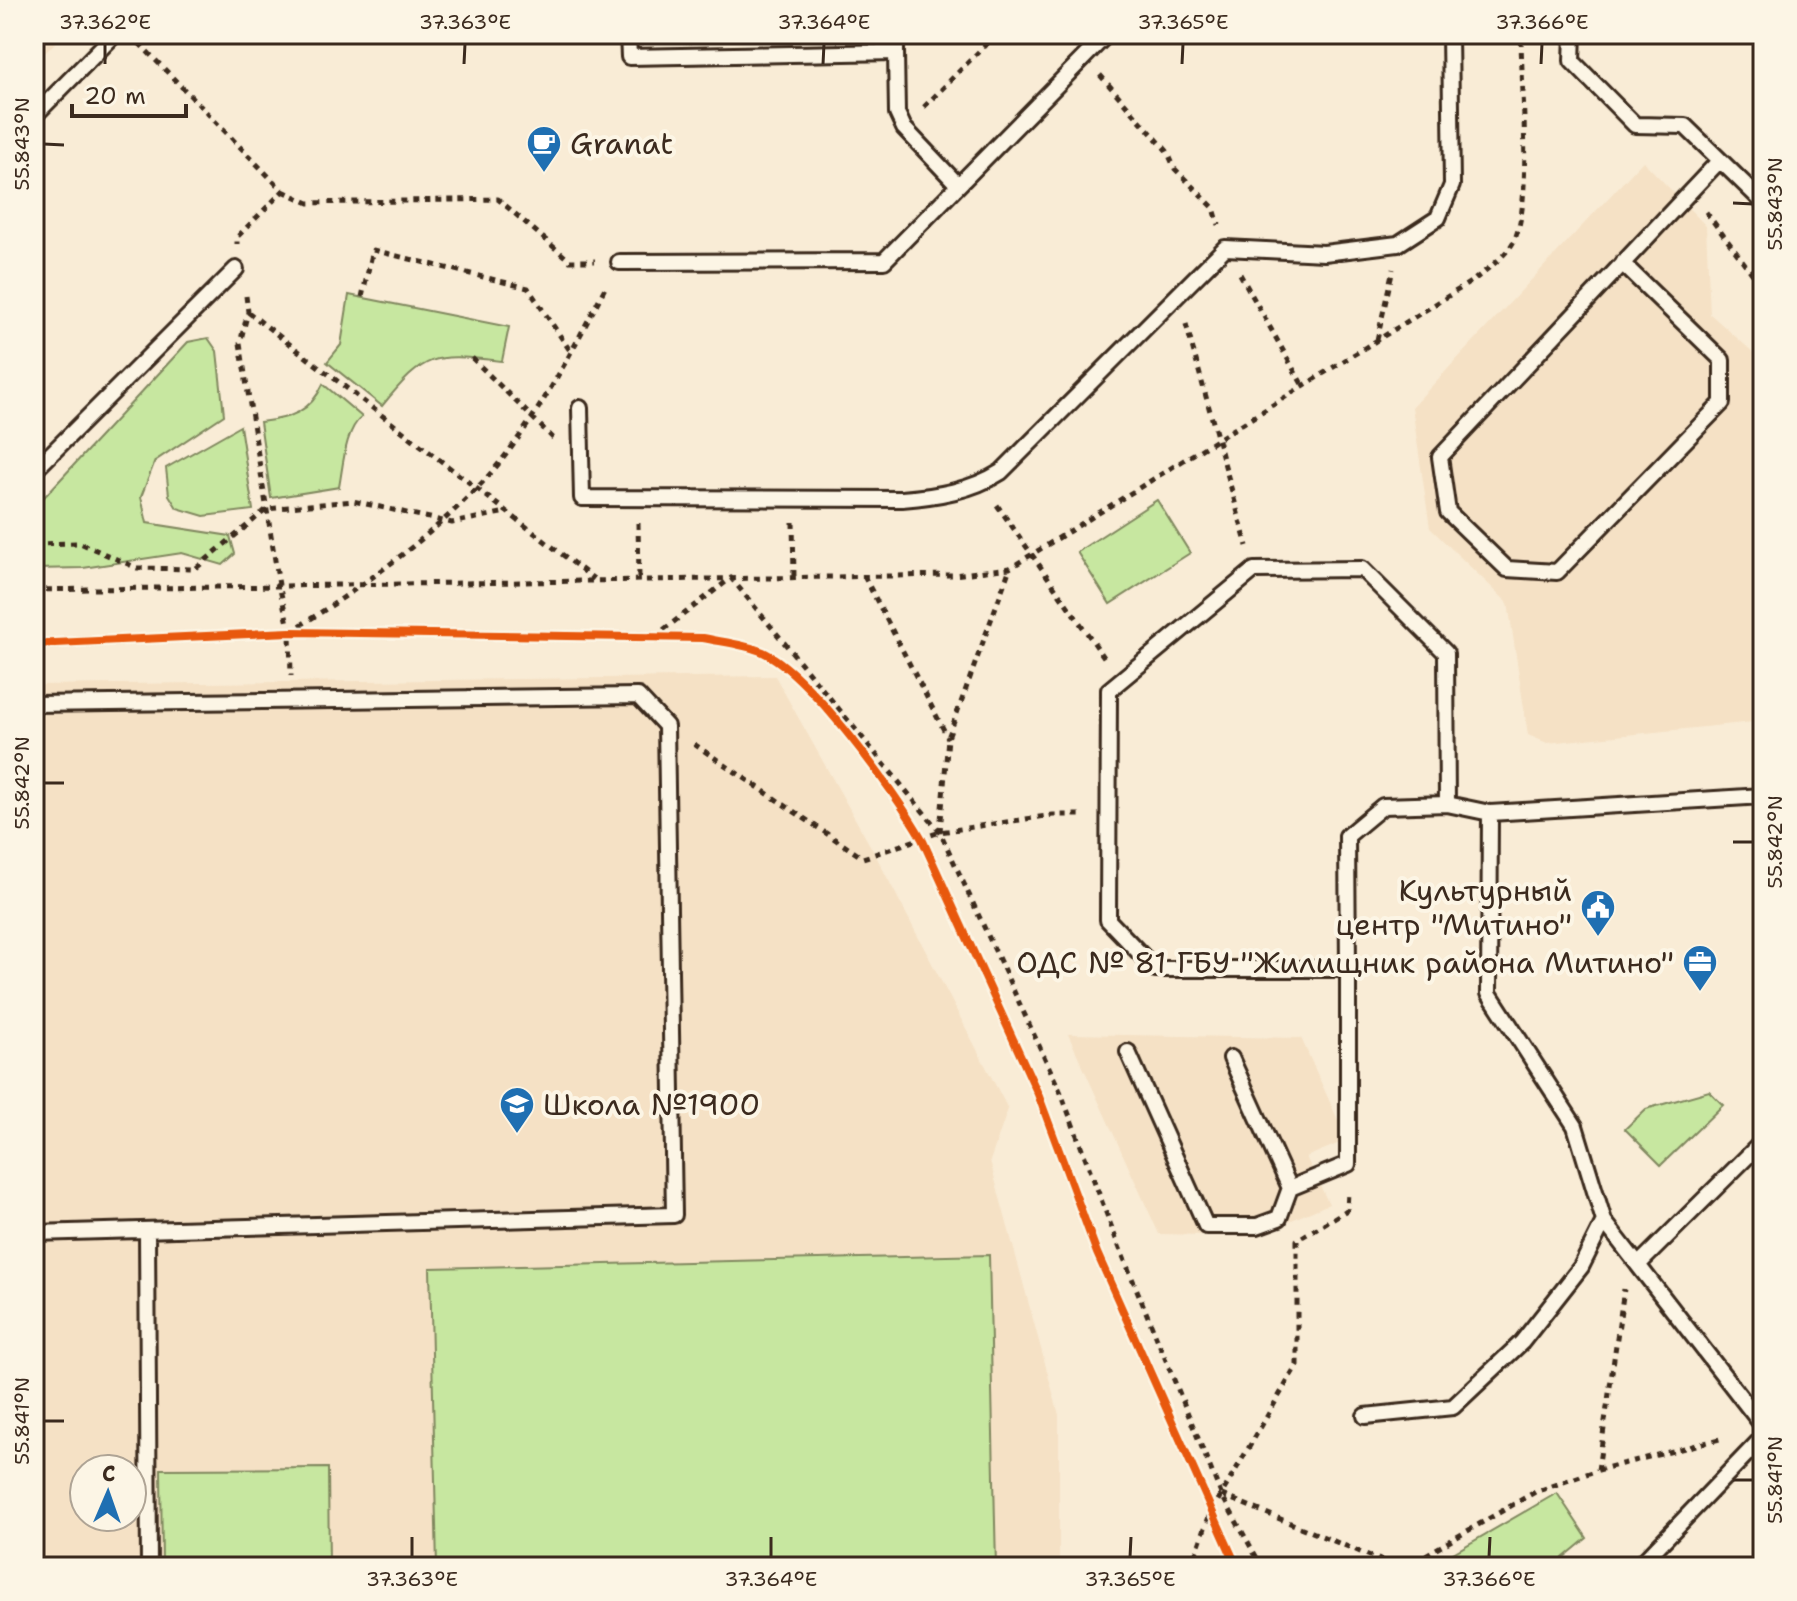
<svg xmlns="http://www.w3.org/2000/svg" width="1797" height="1601" viewBox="0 0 1797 1601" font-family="'Shantell Sans',sans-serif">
<rect width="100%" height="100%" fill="#f9ecd6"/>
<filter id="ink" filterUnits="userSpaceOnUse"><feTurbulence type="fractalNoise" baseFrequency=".0125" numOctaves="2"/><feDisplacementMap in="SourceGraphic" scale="16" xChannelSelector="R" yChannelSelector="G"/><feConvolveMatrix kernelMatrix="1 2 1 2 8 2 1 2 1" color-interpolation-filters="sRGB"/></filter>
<g filter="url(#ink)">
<path fill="#f5e1c5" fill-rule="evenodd" d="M34,34H64L34,64Z
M1643,161L1706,226L1710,314L1763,361V721L1547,743L1528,735L1508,603L1430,528L1412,407Z
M775,676L876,856L1008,1109L990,1161L1059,1415V1567H34V685ZM84,1469H132V1517H84Z
M1068,1034L1301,1038L1347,1140L1306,1157L1329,1204L1254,1236L1159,1234Z"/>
<path fill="#c7e7a0" stroke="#81885f" stroke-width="2" d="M349,295L509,327L502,361C434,354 427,351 382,406L327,362L341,345Z
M208,338L217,351L224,415L155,461L141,497L147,523L230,536L235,554L223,565L182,553L83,568L34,569V508L188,342Z
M323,384L362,417C345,429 343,467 339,487L271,498L260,422C289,419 311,412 323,384Z
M240,426L253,510L204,516L177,508L169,495L166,468Z
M1157,500L1190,553L1110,604L1077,552Z
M1709,1091L1723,1105L1661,1165L1625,1129L1646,1109Z
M989,1255L996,1567H437L430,1268Z
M328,1468L329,1567H162L161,1469Z
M1557,1493L1587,1538L1552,1567H1429Z"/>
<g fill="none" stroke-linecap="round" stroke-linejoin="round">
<g stroke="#3b2a1e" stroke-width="20">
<path id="service" d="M628,34L629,57L896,52L897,113L904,128L958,185
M896,34V52
M1573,34L1572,61L1635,125L1685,126L1763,202
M34,116L115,34
M619,262L884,261L1107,34
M1622,263L1722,360V403L1557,572L1507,569L1448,512L1440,457L1720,160
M580,408L582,498L902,499C937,496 971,491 1001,472L1225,248L1324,253L1398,244L1438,218L1452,185L1450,34
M34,471L236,269
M34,704L638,696L666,726L674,1215L34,1233
M1447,804L1446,653L1362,569L1254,570L1109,690L1108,920L1155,969H1348L1347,836L1383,806L1447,804L1490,813
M1128,1052L1206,1226H1257L1279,1218L1290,1188L1348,1164V969
M1231,1058L1290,1188
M1763,1141L1638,1265L1763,1426
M147,1231L149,1567
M1638,1265L1604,1221L1575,1126L1489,993L1490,813L1763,796
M1365,1416L1453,1407L1522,1342L1581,1267L1604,1221
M1638,1567L1763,1437"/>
</g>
<path stroke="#3b2a1e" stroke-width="5" stroke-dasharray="6 6" stroke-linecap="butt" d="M139,43L283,191L237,237V244
M1100,75L1167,151L1175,169L1214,208L1219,225
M924,107L996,34
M283,191L309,203L498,199L570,261H595
M1706,212L1763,288
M1240,274L1303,386
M246,296L248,312L240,343L279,585L290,632L291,676
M362,297L373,250L528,288L571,352
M248,312L594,579
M1186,324L1247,546
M1377,340L1393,269
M472,358L555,440
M997,505L1106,660
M793,522L794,577
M638,523L639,578
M34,544L80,543L137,568L195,569L267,509L353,501L452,523L506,512
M864,576L948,738
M34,590L953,575L1010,568L1474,280C1488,268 1510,254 1516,236C1532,193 1521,84 1521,34
M290,632C356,591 420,546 475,490C530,435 571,353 607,284
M654,637L731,578L940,832L1061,1093L1116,1239L1221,1494L1262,1567
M694,744L863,858L940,832L1053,815H1083
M940,832L948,738L1010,568
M1598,1470L1624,1289
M1222,1495L1397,1567
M1191,1567L1210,1514L1297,1365V1240L1347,1210L1348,1192
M1405,1567L1535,1492L1598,1470L1724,1438"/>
<use href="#service" stroke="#fcf5e5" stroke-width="14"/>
<g stroke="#fcf5e5" stroke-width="13">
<path id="cycleway" d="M34,644L290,632L703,638C722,642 745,644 763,652C809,673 896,793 922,839L1038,1094L1097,1253L1237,1567"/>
</g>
<use href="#cycleway" stroke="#e8590c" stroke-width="8"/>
</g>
</g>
<path fill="none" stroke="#3b2a1e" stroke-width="3" d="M105,64V44M464,64L465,44M823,64L824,44M1182,64L1183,44M1541,64L1542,44M44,144L64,145M1733,203L1753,204M44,783H64M1733,842H1753M44,1421H64M1733,1480H1753M412,1557V1537M771,1557V1537M1130,1557L1131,1537M1489,1557L1490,1537"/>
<defs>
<g id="cafe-pin" transform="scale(1.8)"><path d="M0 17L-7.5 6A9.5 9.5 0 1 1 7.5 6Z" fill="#1f6fb2" stroke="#fcf5e5"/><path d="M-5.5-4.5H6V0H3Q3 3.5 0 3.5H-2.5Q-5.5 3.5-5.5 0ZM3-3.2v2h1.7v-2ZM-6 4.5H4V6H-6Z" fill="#fff"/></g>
<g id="civic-pin" transform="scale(1.8)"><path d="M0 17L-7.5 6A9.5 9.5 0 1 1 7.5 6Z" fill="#1f6fb2" stroke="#fcf5e5"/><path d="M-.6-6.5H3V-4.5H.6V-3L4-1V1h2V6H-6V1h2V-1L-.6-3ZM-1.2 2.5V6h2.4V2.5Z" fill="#fff"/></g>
<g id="office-pin" transform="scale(1.8)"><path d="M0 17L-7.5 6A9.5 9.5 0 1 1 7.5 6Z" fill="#1f6fb2" stroke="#fcf5e5"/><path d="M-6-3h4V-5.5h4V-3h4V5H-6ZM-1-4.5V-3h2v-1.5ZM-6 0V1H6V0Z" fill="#fff"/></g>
<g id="school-pin" transform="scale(1.8)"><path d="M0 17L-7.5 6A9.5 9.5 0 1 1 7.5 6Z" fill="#1f6fb2" stroke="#fcf5e5"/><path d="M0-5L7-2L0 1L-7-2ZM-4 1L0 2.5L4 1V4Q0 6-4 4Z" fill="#fff"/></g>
</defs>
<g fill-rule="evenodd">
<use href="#cafe-pin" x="544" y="143"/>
<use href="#civic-pin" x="1598" y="907"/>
<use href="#office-pin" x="1700" y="962"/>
<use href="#school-pin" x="517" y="1104"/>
</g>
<g text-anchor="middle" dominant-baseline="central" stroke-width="8" stroke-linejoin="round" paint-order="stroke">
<g font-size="30" fill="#3b2a1e" stroke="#fcf5e5" text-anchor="start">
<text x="570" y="143">Granat</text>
<text x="1572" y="890" text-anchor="end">Культурный<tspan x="1572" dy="34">центр "Митино"</tspan></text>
<text x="1674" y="962" text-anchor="end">ОДС № 81 ГБУ "Жилищник района Митино"</text>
<text x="543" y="1104">Школа №1900</text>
</g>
</g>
<rect width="1797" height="1601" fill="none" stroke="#fcf5e5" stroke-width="88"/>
<g transform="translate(108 1493) rotate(2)"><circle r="38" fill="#fcf5e5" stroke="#afa495" stroke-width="2"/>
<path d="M0-6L14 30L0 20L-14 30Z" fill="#1f6fb2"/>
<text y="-12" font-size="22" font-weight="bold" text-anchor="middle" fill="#3b2a1e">С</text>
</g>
<path d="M72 104v12h114v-12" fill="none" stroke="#3b2a1e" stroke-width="4"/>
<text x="84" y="104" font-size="24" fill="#3b2a1e" stroke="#fcf5e5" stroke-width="6" paint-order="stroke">20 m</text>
<rect x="44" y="44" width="1709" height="1513" fill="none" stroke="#3b2a1e" stroke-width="3"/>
<g font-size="20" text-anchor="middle" fill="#3b2a1e">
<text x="105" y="29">37.362°E</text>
<text x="465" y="29">37.363°E</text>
<text x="824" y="29">37.364°E</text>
<text x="1183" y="29">37.365°E</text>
<text x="1542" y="29">37.366°E</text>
<text transform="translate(22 144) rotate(-90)" y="7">55.843°N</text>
<text transform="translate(1775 204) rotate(-90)" y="7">55.843°N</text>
<text transform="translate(22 783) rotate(-90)" y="7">55.842°N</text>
<text transform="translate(1775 842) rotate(-90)" y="7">55.842°N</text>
<text transform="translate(22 1421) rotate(-90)" y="7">55.841°N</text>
<text transform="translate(1775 1480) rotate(-90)" y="7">55.841°N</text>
<text x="412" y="1586">37.363°E</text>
<text x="771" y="1586">37.364°E</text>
<text x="1130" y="1586">37.365°E</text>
<text x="1489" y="1586">37.366°E</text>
</g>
</svg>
